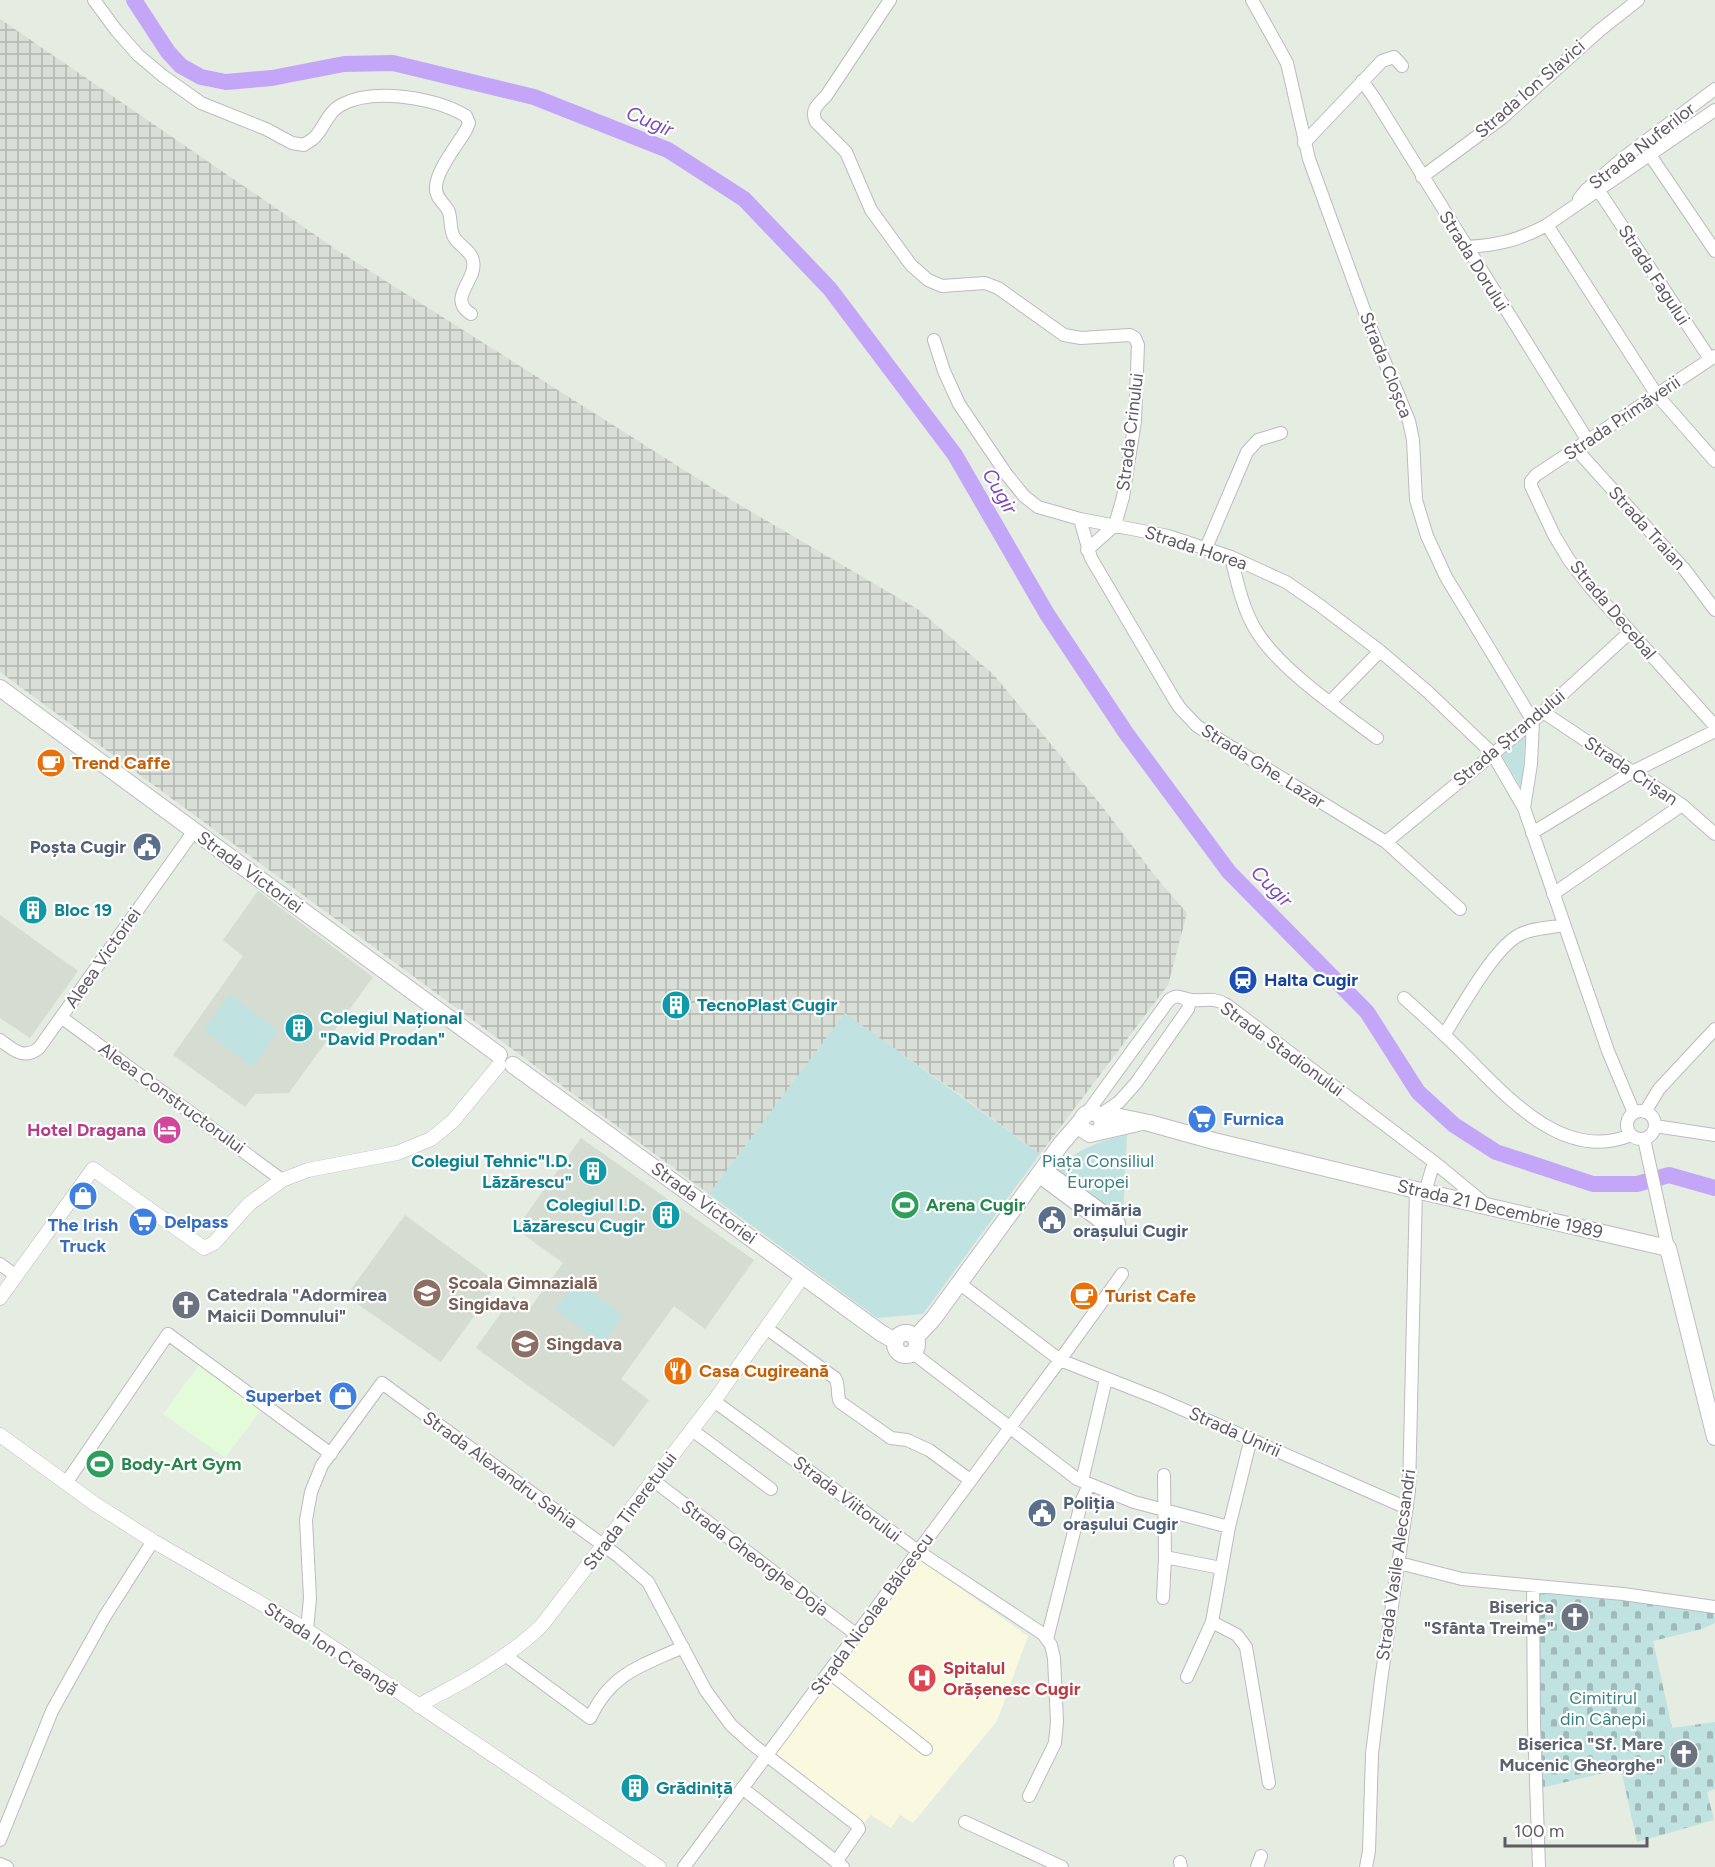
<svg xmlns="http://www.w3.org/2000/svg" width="1715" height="1867" viewBox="0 0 1715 1867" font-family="Figtree,sans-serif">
<defs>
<pattern id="industrial-grid" width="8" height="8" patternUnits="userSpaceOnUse" patternTransform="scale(1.5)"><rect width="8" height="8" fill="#d9ded7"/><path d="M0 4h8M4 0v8" fill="none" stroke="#b3b7b2"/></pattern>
<pattern id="cemetery-stones" width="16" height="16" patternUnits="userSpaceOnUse" patternTransform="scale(1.5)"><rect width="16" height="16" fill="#c0e2e0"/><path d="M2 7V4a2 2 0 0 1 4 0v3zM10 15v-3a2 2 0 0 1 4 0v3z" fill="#9fbab9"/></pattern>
</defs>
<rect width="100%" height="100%" fill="#e5ece2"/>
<path fill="#e3fbd9" d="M199,1365L262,1409L225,1458L163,1414Z"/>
<path fill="url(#industrial-grid)" d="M0,19L340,252L733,501L919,610L994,675L1101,805L1159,881L1187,913L1168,985L1040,1154L959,1094L845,1014L709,1194L0,672Z"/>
<path fill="#d5dcd1" d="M258,891L373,977L289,1093L255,1094L245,1107L173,1055L243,956L223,940Z
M0,915L78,971L30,1038L0,1018Z
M581,1138L754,1260L705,1329L674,1306L621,1379L649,1400L614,1447L476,1348L513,1296L530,1308L563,1263L516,1229Z
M405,1215L498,1283L441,1362L346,1296Z"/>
<path fill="#f8f9df" d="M919,1559L1028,1636L997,1721L913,1823L900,1815L891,1828L871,1815L863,1824L774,1755Z"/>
<path fill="url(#cemetery-stones)" d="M1538,1591L1715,1609V1623L1702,1629L1653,1641L1672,1728L1715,1722V1789L1707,1792L1714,1820L1637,1842L1621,1769L1541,1788Z"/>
<path fill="#c0e2e0" d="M1525,737L1522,789L1501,754Z
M230,994L278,1031L252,1067L204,1030Z
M845,1013L1040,1154L923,1314L877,1318L709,1194Z
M1127,1135L1123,1220L1052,1170C1074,1152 1099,1140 1127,1135Z
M576,1281L623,1315L603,1344L555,1310Z"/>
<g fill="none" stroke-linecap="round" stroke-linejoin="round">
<path stroke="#c4a6f8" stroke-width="16" d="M134,0L168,52L181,66L201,77L226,82L272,78L344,64L393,63L534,97L668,150L744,199L830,289L955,455L1047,614L1126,733L1229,872L1367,1012L1418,1092L1454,1125L1496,1152L1593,1184H1637L1669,1175L1715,1188"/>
<g stroke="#bdbac0" stroke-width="14">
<path id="minor" d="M94,0L116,30L138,55L163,76L201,103L266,129L292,143L304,145C307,142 313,140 315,137C325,126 328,112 341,105C373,87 436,98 466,116L469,123L466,130C458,144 436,171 436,187C435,197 443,202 448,210C452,218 449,228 454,237C459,246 471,250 473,261C478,280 446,298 471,314
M890,0L826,96C818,104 810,110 816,122L846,152L871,210L911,265L928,280L942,286L985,283L998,288L1064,335L1081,338L1130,335L1135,338L1138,345L1135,421L1123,497L1115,525L1087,550
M1252,0L1287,63L1309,159L1370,326L1409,421L1413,440L1416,500L1427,536L1446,577L1533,721L1531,764L1524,808
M1362,81L1373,96L1588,441
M1304,143L1382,61L1394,57L1402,66
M1650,155L1715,251
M1422,177L1502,118L1600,30L1638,0
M1599,191L1710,359
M1579,199L1586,190L1623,158L1715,89
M1547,225L1657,395L1715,461
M1466,247C1498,245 1517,241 1547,225L1715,110
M934,340L944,371L959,404L1007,475L1024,496L1038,507L1080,519L1168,536L1231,557L1286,582L1318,604L1380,651L1428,692L1492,753L1524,808L1608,1051L1634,1113
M1715,356L1536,475L1531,481V486L1554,535L1569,560L1590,587L1715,726
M1576,449L1685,570L1715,610
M1080,519L1091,558L1174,699L1180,708L1197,726L1386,842L1460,909
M1206,548L1247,452L1258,440L1281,433
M1231,557C1237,581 1242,606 1254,627C1276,667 1340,710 1377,738
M1330,702L1380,651
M1543,712L1682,805L1715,834
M1532,833L1632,772L1715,731
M1386,842L1533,721L1630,632
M1553,894L1682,805
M1404,998C1424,1016 1445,1035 1464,1054C1507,1097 1564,1163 1631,1135
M61,1017L282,1180
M1444,1035C1461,1009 1493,949 1519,935C1531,928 1550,928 1564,925
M0,1040C13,1050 24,1060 39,1048L194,831
M1627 1125a14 14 0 1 1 28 0a14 14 0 1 1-28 0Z
M1645,1112L1659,1089L1715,1029
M1087,1113L1169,1000C1177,994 1179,997 1187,999C1202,1003 1211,995 1227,1005L1434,1162L1485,1204
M1100,1115L1119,1102L1136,1083L1188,1009L1189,1005L1187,999
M1655,1126L1715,1135
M1644,1139L1668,1248
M1038,1176L1107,1227L1112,1230L1119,1229V1223L1114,1219L1044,1168
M1425,1192L1434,1162
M0,1264L16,1276
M959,1283L1060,1360L1159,1399L1407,1508
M766,1328L835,1378C840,1386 836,1393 840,1402L891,1438L907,1440L929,1450L970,1480
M913,1353L1077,1479L1134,1502L1229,1527
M714,1401L918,1551L1043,1634L1051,1645L1054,1658L1057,1722L1055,1743L1029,1796
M692,1430L771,1489
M654,1481L857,1635
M1082,1481L1106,1379
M66,1483L168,1334L331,1454
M1165,1557L1221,1568
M1399,1563L1462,1579L1623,1594L1715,1607
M1533,1586L1534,1724L1539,1867
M1163,1598L1165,1557L1164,1475
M1212,1622L1237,1635L1246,1647L1269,1783
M307,1630L310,1598L306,1520L311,1492L322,1465L382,1383L618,1556L648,1582L706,1691L731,1725L752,1744L857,1825L859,1829L836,1862
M1047,1639L1082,1500L1089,1485
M505,1655L590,1718C611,1673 641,1666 683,1647
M830,1673L926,1749
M1187,1677L1212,1622L1229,1527L1251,1438
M742,1788L843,1867
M965,1822L1062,1867
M0,1840L52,1711L105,1616L153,1541
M1180,1862L1181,1867
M0,1864L7,1867
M684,1867L1060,1360L1122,1274
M1257,1867L1261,1856
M1366,1867L1369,1851L1372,1754L1381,1680L1409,1491L1416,1190"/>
</g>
<g stroke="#bdbac0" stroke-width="15">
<path id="tertiary" d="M0,1298L93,1169L204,1248L214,1243L249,1204L282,1180L308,1170L397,1153L431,1139L453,1121L499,1065
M0,1435L95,1504L153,1541L307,1630L659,1867
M419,1706C435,1695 453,1688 469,1678C495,1663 521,1646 542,1625L714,1401L803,1276"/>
</g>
<g stroke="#bfbbc3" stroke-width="18">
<path id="secondary" d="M0,688L499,1055
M513,1065L881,1333L895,1341
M1102,1118L1115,1116L1149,1123L1214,1141L1416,1190L1668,1248L1715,1437
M1100,1131L1103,1123L1100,1115L1091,1112C1083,1114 1080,1120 1081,1128L1090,1134L1138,1123
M895 1344a11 11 0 1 1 22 0a11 11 0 1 1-22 0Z
M915,1338L933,1319L1061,1144L1081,1121"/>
</g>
<use href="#minor" stroke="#fff" stroke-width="12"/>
<use href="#tertiary" stroke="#fff" stroke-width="14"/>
<use href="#secondary" stroke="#fff" stroke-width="16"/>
</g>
<defs>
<g id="cafe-disc" transform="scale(1.5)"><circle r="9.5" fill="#e8710a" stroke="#fff"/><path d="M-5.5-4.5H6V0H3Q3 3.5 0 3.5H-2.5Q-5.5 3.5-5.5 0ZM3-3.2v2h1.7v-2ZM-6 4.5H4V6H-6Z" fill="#fff"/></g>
<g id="civic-disc" transform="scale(1.5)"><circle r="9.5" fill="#5c6f8a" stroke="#fff"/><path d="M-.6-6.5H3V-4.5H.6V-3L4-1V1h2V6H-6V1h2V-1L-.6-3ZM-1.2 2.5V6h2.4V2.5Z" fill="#fff"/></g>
<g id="building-disc" transform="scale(1.5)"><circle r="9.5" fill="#0f9aa8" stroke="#fff"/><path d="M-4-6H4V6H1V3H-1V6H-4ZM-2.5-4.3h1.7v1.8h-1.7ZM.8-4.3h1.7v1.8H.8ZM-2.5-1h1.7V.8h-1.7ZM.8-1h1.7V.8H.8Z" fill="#fff"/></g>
<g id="station-disc" transform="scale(1.5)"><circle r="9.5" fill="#1a4fb4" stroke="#fff"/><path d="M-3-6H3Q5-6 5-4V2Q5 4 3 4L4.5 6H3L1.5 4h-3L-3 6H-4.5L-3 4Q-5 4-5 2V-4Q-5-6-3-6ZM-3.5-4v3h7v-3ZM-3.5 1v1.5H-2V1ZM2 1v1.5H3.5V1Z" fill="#fff"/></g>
<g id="supermarket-disc" transform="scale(1.5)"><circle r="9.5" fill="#3f7fe0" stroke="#fff"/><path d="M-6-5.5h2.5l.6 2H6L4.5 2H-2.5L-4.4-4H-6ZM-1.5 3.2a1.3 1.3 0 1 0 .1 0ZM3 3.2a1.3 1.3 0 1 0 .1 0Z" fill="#fff"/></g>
<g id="hotel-disc" transform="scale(1.5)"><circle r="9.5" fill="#d1479c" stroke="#fff"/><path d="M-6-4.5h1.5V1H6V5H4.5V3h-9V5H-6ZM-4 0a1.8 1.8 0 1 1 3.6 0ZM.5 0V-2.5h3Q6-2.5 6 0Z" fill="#fff"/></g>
<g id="shop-disc" transform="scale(1.5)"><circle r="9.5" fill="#3f7fe0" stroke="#fff"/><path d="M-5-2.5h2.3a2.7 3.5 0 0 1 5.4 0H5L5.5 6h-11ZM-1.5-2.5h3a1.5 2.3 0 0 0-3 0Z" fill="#fff"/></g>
<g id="stadium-disc" transform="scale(1.5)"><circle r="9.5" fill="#2e9e5b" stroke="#fff"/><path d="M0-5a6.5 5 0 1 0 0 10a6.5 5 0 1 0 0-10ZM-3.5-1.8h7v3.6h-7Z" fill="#fff"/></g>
<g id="school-disc" transform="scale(1.5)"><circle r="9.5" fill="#8d6e63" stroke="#fff"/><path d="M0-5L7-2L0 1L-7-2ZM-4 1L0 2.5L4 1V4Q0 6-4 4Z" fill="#fff"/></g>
<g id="church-disc" transform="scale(1.5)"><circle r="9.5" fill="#6b7280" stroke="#fff"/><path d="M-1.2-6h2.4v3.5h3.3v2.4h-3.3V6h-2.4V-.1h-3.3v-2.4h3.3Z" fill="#fff"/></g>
<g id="restaurant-disc" transform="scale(1.5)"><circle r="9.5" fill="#e8710a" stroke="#fff"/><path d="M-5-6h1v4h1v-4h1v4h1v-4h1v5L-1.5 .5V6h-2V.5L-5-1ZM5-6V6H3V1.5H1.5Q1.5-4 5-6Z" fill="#fff"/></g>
<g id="hospital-disc" transform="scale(1.5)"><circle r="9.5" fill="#e0444e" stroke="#fff"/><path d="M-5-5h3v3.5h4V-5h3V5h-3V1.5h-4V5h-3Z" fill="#fff"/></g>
</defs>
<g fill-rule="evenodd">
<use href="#cafe-disc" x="51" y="763"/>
<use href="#civic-disc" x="147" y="847"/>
<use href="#building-disc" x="33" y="910"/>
<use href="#station-disc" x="1243" y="980"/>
<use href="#building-disc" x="676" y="1005"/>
<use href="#building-disc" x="299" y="1028"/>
<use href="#supermarket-disc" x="1202" y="1119"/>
<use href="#hotel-disc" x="167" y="1130"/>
<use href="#building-disc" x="593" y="1171"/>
<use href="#shop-disc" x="83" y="1196"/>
<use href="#stadium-disc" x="905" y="1205"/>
<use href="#building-disc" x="666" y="1215"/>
<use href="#civic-disc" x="1052" y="1220"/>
<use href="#supermarket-disc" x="143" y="1222"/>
<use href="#school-disc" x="427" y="1293"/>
<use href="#cafe-disc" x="1084" y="1296"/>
<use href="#church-disc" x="186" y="1305"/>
<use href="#school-disc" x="525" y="1344"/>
<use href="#restaurant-disc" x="678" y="1371"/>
<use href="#shop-disc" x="343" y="1396"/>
<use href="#stadium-disc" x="100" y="1464"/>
<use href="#civic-disc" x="1042" y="1513"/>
<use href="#church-disc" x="1575" y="1617"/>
<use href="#hospital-disc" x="922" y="1678"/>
<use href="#church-disc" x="1684" y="1754"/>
<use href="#building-disc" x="635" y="1788"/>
</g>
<g text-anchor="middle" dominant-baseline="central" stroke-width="4.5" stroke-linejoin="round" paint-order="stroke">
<g font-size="18" fill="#5e5b62" stroke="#fff">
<text transform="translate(1530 89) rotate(-41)">Strada Ion Slavici</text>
<text transform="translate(1642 146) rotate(-38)">Strada Nuferilor</text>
<text transform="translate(1474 261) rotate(58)">Strada Dorului</text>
<text transform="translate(1654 275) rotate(57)">Strada Fagului</text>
<text transform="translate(1386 365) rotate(68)">Strada Cloșca</text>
<text transform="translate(1622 418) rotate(-34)">Strada Primăverii</text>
<text transform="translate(1130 432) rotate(-83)">Strada Crinului</text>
<text transform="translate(1647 528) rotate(48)">Strada Traian</text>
<text transform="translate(1196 548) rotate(18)">Strada Horea</text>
<text transform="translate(1613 610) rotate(50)">Strada Decebal</text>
<text transform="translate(1509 738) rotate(-40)">Strada Ștrandului</text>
<text transform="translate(1263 766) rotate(32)">Strada Ghe. Lazar</text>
<text transform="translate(1631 771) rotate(34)">Strada Crișan</text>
<text transform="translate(250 872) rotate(36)">Strada Victoriei</text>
<text transform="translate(103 958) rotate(-55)">Aleea Victoriei</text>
<text transform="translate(1282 1049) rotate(36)">Strada Stadionului</text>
<text transform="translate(172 1098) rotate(36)">Aleea Constructorului</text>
<text transform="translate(704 1203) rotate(36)">Strada Victoriei</text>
<text transform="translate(1500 1209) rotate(13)">Strada 21 Decembrie 1989</text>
<text transform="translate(1235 1432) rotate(24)">Strada Unirii</text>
<text transform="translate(500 1470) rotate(36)">Strada Alexandru Sahia</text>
<text transform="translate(847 1499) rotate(37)">Strada Viitorului</text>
<text transform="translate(630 1511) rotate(-53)">Strada Tineretului</text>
<text transform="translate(755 1558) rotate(37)">Strada Gheorghe Doja</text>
<text transform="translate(1396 1565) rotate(-82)">Strada Vasile Alecsandri</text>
<text transform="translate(872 1614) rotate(-54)">Strada Nicolae Bălcescu</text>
<text transform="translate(331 1649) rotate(33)">Strada Ion Creangă</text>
</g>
<g font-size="18" font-weight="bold" fill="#c56008" stroke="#fff" text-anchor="start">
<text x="72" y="763">Trend Caffe</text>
<text x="1105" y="1296">Turist Cafe</text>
<text x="699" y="1371">Casa Cugireană</text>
</g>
<g font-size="18" font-weight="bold" fill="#4e5e75" stroke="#fff" text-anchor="start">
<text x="126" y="847" text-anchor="end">Poșta Cugir</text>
<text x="1073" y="1210">Primăria<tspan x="1073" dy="21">orașului Cugir</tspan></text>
<text x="1063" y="1503">Poliția<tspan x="1063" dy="21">orașului Cugir</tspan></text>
</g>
<g font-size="18" font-weight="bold" fill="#0d838f" stroke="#fff" text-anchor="start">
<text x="54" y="910">Bloc 19</text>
<text x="697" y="1005">TecnoPlast Cugir</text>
<text x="320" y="1018">Colegiul Național<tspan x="320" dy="21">"David Prodan"</tspan></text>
<text x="572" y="1161" text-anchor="end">Colegiul Tehnic"I.D.<tspan x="572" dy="21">Lăzărescu"</tspan></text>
<text x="645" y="1205" text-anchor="end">Colegiul I.D.<tspan x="645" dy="21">Lăzărescu Cugir</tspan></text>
<text x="656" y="1788">Grădiniță</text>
</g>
<g font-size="18" font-weight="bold" fill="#164399" stroke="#fff" text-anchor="start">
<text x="1264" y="980">Halta Cugir</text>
</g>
<g font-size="18" font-weight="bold" fill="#366cbe" stroke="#fff" text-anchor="start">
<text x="1223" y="1119">Furnica</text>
<text x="164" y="1222">Delpass</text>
<text x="83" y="1225" text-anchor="middle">The Irish<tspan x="83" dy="21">Truck</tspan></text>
<text x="322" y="1396" text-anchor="end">Superbet</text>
</g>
<g font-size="18" font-weight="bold" fill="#b23c85" stroke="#fff" text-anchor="end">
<text x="146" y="1130">Hotel Dragana</text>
</g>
<g font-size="18" fill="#3b817f" stroke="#fff">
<text x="1098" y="1161">Piața Consiliul<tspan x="1098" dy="21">Europei</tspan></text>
<text x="1603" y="1698">Cimitirul<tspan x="1603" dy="21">din Cânepi</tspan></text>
</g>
<g font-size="18" font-weight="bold" fill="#27864d" stroke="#fff" text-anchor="start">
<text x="926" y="1205">Arena Cugir</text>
<text x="121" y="1464">Body-Art Gym</text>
</g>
<g font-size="18" font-weight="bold" fill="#785e54" stroke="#fff" text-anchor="start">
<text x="448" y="1283">Școala Gimnazială<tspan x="448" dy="21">Singidava</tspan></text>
<text x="546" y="1344">Singdava</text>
</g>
<g font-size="18" font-weight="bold" fill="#5b616d" stroke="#fff" text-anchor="end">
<text x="207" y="1295" text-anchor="start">Catedrala "Adormirea<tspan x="207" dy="21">Maicii Domnului"</tspan></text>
<text x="1554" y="1607">Biserica<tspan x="1554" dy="21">"Sfânta Treime"</tspan></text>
<text x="1663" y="1744">Biserica "Sf. Mare<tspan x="1663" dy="21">Mucenic Gheorghe"</tspan></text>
</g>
<g font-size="18" font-weight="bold" fill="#be3a42" stroke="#fff" text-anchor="start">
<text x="943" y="1668">Spitalul<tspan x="943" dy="21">Orășenesc Cugir</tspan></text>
</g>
<g font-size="20" font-style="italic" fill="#7c4bba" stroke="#fff">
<text transform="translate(650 121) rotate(23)">Cugir</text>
<text transform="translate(1000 491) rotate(60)">Cugir</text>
<text transform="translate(1272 886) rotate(45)">Cugir</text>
</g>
</g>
<path d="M1505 1837v9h142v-9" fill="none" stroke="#5e5b62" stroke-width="3"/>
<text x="1514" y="1837" font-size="18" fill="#5e5b62" stroke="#ffffff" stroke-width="4.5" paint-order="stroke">100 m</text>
</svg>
